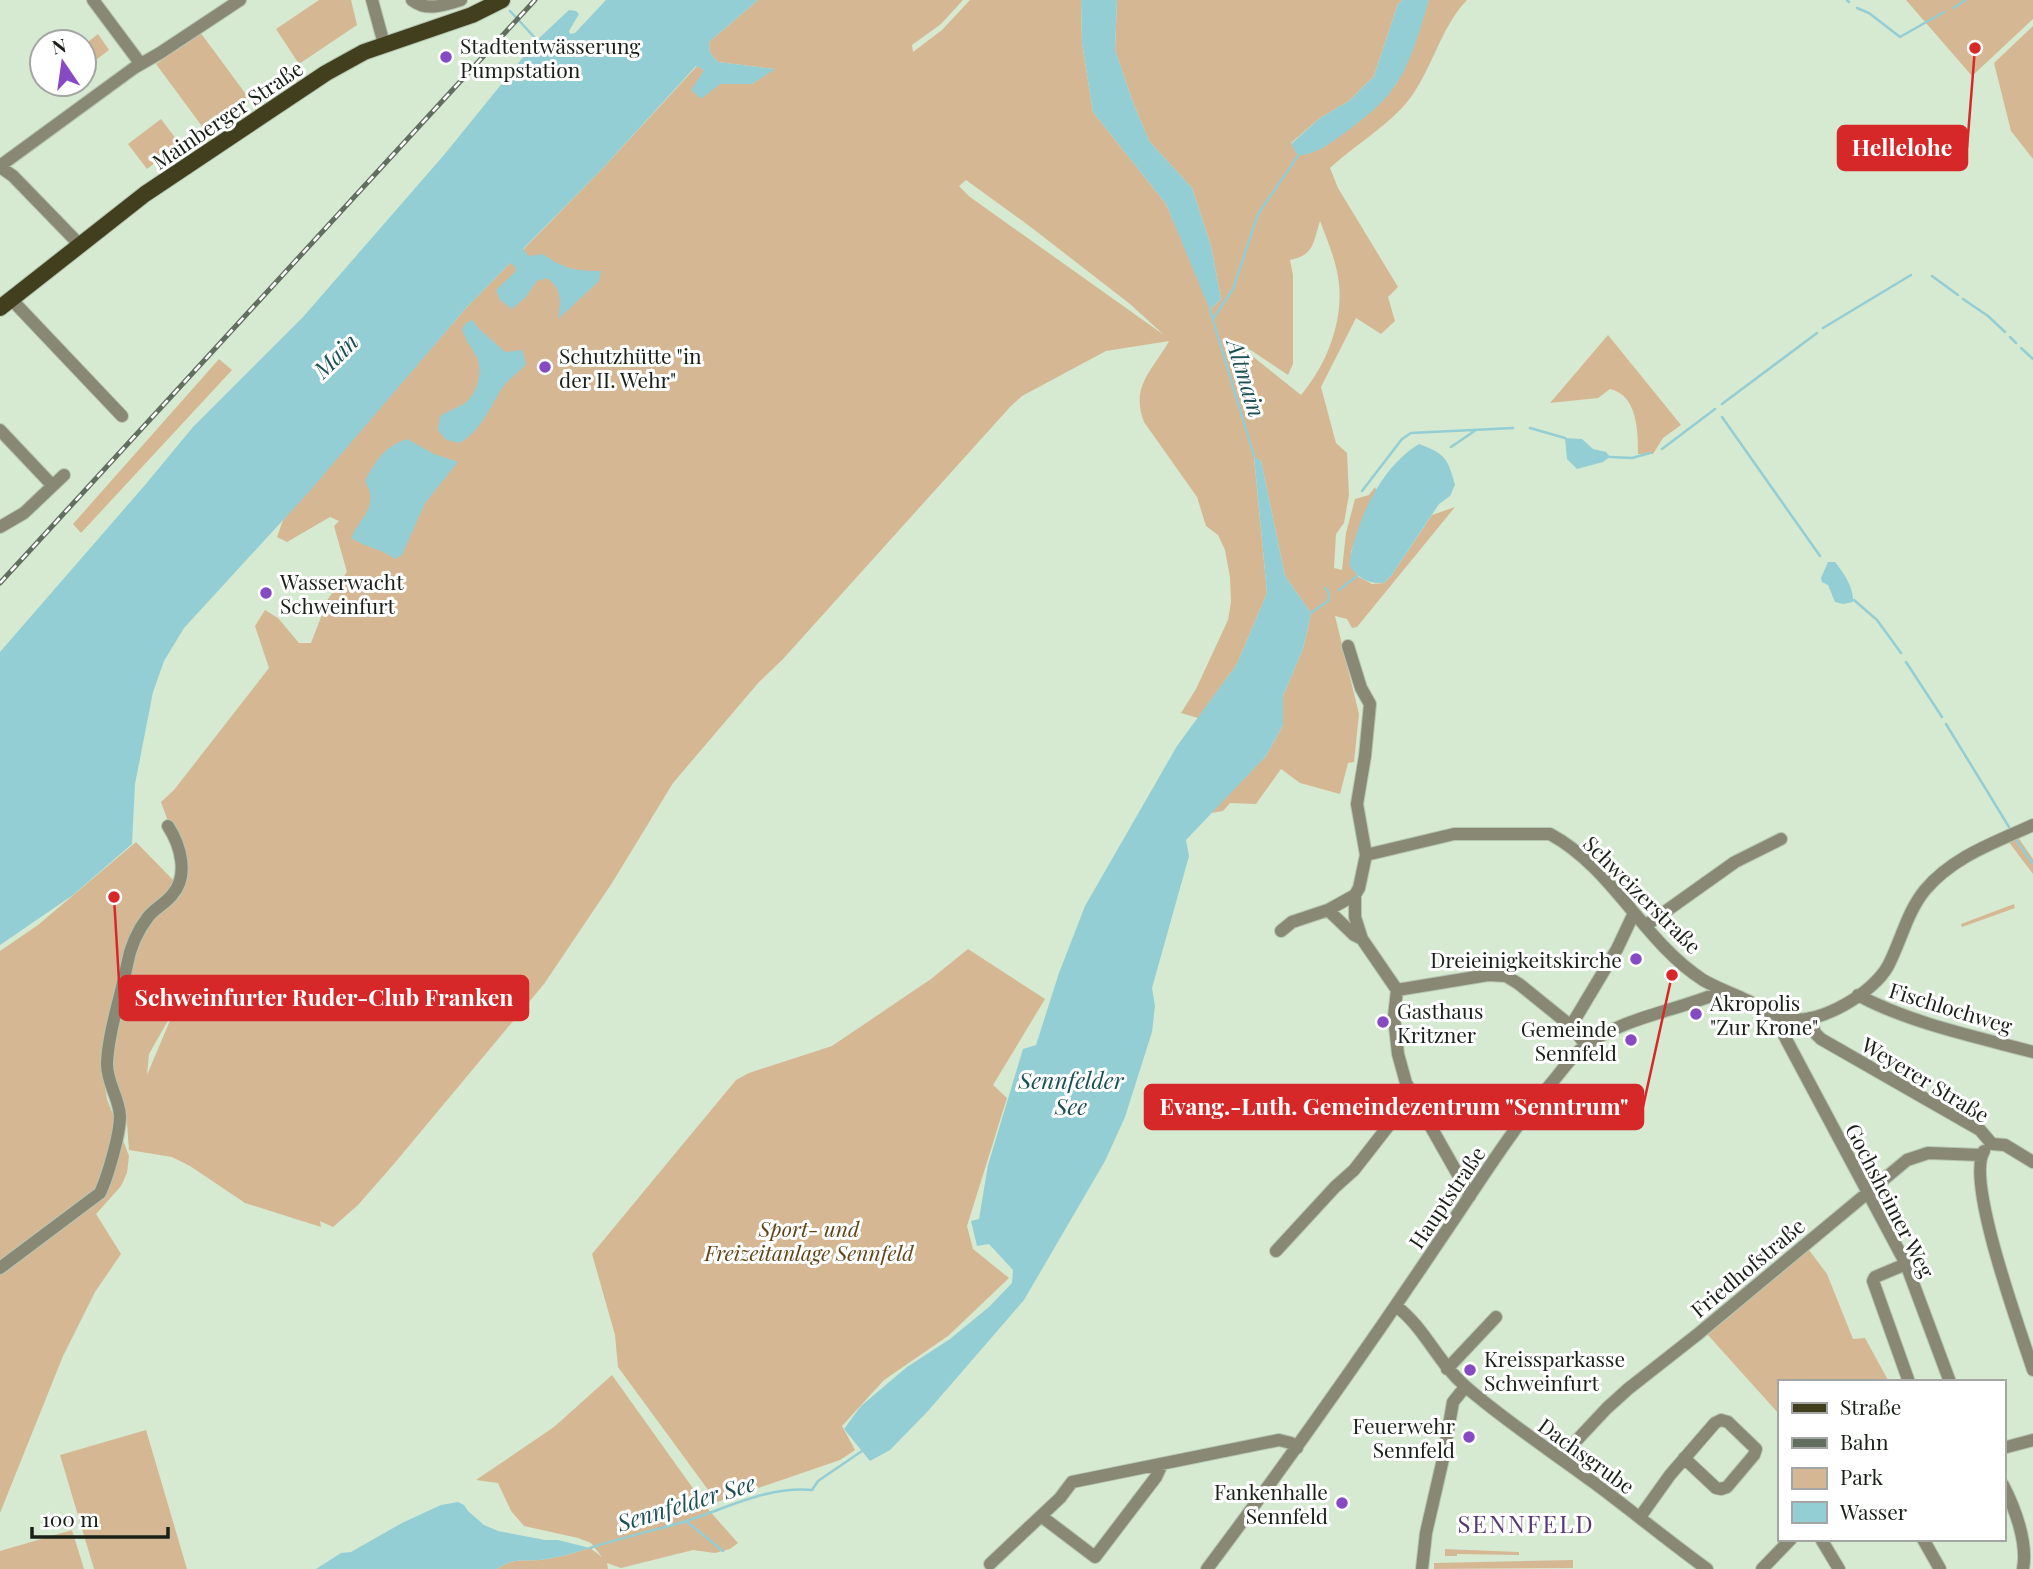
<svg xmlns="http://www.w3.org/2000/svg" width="2033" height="1569" viewBox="0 0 2033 1569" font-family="'Playfair Display',serif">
<rect width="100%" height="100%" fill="#d6e9d1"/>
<path fill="#d5b893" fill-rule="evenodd" d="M319,0H351L357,25L299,64L276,29Z
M758,0H963L941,24L912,45L913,52L942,30L970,0H1081L1082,43L1093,112L1166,204L1211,309L1221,299L1211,246L1192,188L1149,141L1132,100L1115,50L1117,0H1403L1398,4L1374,76L1349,101L1320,118L1291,143L1298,156L1395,86L1412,50L1429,0H1467C1438,30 1431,77 1402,108C1381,130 1353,147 1330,168L1338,188L1398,287L1388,297L1395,321L1381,334L1356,318L1321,387L1336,443L1347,453L1349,495L1344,523L1336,534L1334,568L1342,570L1346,533L1355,499L1369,495L1375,487L1377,492L1360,526L1351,552L1357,576L1372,584L1384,583L1391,576L1432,515L1455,507L1357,627L1352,628L1347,619L1335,616L1359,714L1354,762L1348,763L1340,794L1300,783L1281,769L1256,804L1230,803L1223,811L1211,813L1266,756L1283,725V696L1303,649L1311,613L1285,576L1261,461L1254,457L1267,593L1237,664L1198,718L1181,713L1196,689L1228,620L1231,602L1230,577L1225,550L1218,535L1206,526L1197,497L1144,422C1130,386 1153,370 1169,341L1106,351L1022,396L1010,407L783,659L759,682L673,783L612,883L544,984L393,1165L358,1205L333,1227L320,1221L321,1227L245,1203L190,1166L172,1157L129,1150L126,1111L114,1098L107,1062L135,939L173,894L178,849L161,802L174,790L269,668L255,626L265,610L278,618L299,643H311L328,599L347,572L334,526L339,521L330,517L287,542L277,537L283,520L466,308L601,170L697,66L704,70L720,84H752L774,69L718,62L710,53L709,42ZM966,180L1032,228L1130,304L1164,335L970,197L959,186ZM1320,221C1328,242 1337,263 1339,284C1343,323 1326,366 1301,395L1251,355L1230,343L1243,345L1288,375L1293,364V275L1290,260C1315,255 1313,242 1320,221ZM174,1010V1011L147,1075L149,1054Z
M1906,0H2033V19L1972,76Z
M2033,26V159L2011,131L1994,63Z
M200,32L248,97L204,129L156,64Z
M98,34L109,50L84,69V45Z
M161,119L180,144L147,169L128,144Z
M1608,335L1681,425L1663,438L1653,454H1638C1638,433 1638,395 1610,389L1598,398L1550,403Z
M219,359L232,370L81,533L73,524Z
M2015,833L2033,859V874L2005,837Z
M136,842L175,882L121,967L101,1061L107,1099L129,1156L127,1173L121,1186L96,1214L121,1254L95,1292L63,1356L0,1513V951L38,925Z
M2014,904L2015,908L1962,927L1961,924Z
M968,949L1045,999L993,1085L1007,1098L967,1226L973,1249L1009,1278L948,1336L884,1380L842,1426L855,1450L840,1460L717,1502L618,1367L615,1335L592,1254L736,1080L749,1073L832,1046L931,979Z
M1809,1250L1827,1274L1853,1339L1865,1338L1889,1382H1779V1414L1707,1334Z
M612,1375L707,1508L738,1543L730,1549L715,1553L693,1550L621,1568L607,1563L608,1569H497C513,1558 522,1561 540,1560C557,1558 574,1553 590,1548L602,1557L591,1543L578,1538L524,1526L511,1511L498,1483L476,1480L554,1427Z
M146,1430L187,1569H94L60,1455Z
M72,1530L84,1569H0V1551Z
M1445,1549L1519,1552V1555L1457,1554V1556H1445Z
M1573,1560V1568L1434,1569V1563Z"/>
<path fill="#93ced5" d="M606,0H758L709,42L710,53L718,62L775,69L752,84H720L701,99L691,90L704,70L696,66L601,170L523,249L529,256L543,254C564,269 575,271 601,271L599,281L558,319C561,301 562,289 547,278L537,281L525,298L512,309L500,300L496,290L516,271L515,267L510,263L466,308L307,494L184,628L164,661L153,692L135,784L132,844L73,895L0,945V652L145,485L193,427L303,317L444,155L537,40L569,10L576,11L579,14L569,31L570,34L575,33Z
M1081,0H1117L1115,50L1132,100L1149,141L1192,188L1211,246L1221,299L1210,310L1166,204L1093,112L1082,43Z
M1403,0H1429C1420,29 1412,62 1394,87C1382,105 1363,119 1346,132C1329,144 1319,153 1298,156L1291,144L1320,118L1349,101L1374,76L1398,4Z
M473,320L477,327L505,352L522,350L526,364C519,373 508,379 502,388C489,409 482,429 460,443L446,440L438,430L440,416C448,411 457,408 465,403C477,395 483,371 477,358C472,347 466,342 462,329L466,323Z
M1565,438L1582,439L1593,449L1606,452L1610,457L1603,462L1577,469L1567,459Z
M407,439L434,454L458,462L425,503L402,555L395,559C382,549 365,547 351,538C361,516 380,506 365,481C376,460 384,447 407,439Z
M1419,444C1446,454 1448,459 1455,485L1450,496L1439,504L1391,576L1384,583C1367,584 1358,578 1349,565C1356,521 1380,468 1419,444Z
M1254,456L1261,461L1285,576L1311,613L1303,649L1283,696V725L1266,756L1186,840L1189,856L1152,988L1155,1006L1152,1032L1125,1117L1105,1161L1024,1300L928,1411L890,1450L870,1461L844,1429L861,1406L907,1367L950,1339L989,1307L1012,1283L1013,1270L989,1244L977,1246L971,1221L979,1219L988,1165L1023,1049L1036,1045L1059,973L1085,906L1177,746L1237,664L1267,593Z
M1828,562H1835C1844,573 1854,588 1853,602L1843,604L1835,602L1828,585L1822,582L1821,578Z
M458,1502L464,1505L468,1511L484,1525L498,1531L545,1540H558L590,1548C574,1553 557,1558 540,1560C522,1561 513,1558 497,1569H316L341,1553L351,1552L402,1523L441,1505Z"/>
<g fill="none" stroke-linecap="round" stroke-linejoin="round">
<path stroke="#93ced5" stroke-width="2.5" d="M1847,0L1849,2
M1857,8L1869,13L1900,37L1944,12
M1953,8L1966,0
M510,11L537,40
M1932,276L1958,295
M1963,299L1988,316L2005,332
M1210,310L1254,456
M1213,319L1233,289L1258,214L1298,156
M1823,328L1911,275
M2010,337L2016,343
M2021,348L2033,359
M1722,404L1817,333
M1722,417L1820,556
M1530,428L1565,438
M1451,447L1476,430
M1662,449L1715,409
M1610,457L1632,458L1650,453
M1362,491L1402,439L1411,433L1513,428
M1339,590L1357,576
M1854,600L1877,620L1901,653
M1311,613L1329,600V593L1325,588
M1906,662L1942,717
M1946,724L2009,827
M2017,841L2033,864
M687,1522L723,1551
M590,1548C621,1538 652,1531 683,1522C726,1509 766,1486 812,1490L818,1481L862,1451"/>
<g stroke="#b4c5b0" stroke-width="14">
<path id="minor" d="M93,0L140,63
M372,0L384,44
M412,0C427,12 444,5 461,0
M0,166L134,68L160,53L240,0
M0,167L13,176L79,244
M11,299L122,416
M0,430L52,485
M0,527L24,513L64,475
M1348,646L1361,688L1370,704L1365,756L1357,804L1366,855L1359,888L1355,895V917L1362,939L1397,990L1394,1017L1398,1054L1406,1083L1470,1196
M1366,855L1454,834H1550C1613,868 1643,941 1703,980C1717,988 1731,993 1746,1000C1760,1006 1775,1017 1790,1019C1821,1024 1873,993 1888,966C1901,941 1907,912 1925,890C1954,856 1994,843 2033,825
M1328,910L1354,935L1362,939
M1645,926L1735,862L1781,839
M1281,931L1292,922L1328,910L1355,895
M1397,990L1488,975L1506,976L1519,984L1571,1026L1586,1045
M1858,995C1909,1023 1977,1037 2033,1052
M1781,1017V1028L1787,1041L1906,1264L1950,1382
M1810,1018L1815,1033L1821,1039L1980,1130L1992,1144L2005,1145L2033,1162
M1571,1026L1617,949L1634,913
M1984,1151C1965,1181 2021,1332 2033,1370
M1276,1251L1335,1187L1354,1170L1393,1120L1416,1103
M1906,1264L1875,1277L1873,1281L1909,1382
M0,1268L100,1193C108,1176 120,1134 120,1116C119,1098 107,1083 107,1064C108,1033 121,996 127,965C130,948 138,930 148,917C155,908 165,904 172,895C189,876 181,846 168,826
M1396,1306C1425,1328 1438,1363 1465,1386C1505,1421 1550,1450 1593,1482C1631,1510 1668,1541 1707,1569
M1447,1369L1496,1317
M2003,1448L2033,1440
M1560,1458L1607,1408L1628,1389L1698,1334L1907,1160L1928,1153L1981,1155
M2003,1485C2015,1508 2028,1543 2023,1569
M1041,1516L1095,1557L1156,1477L1162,1464
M1640,1517L1670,1475L1715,1423L1721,1420L1728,1422L1756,1449L1754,1455L1727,1487L1721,1489L1716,1488L1684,1458
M1821,1539L1839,1569
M1923,1539L1940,1569
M990,1564L1060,1498L1072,1482L1279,1440L1291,1443L1297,1448
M1207,1569C1288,1461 1365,1352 1440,1240C1477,1186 1511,1130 1554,1080C1564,1068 1573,1054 1586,1045C1627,1016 1678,1011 1723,991
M1422,1569L1426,1533L1443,1459L1453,1402L1465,1387
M1762,1569L1791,1539"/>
</g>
<g stroke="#b4c5b0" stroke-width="18">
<path id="major" d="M0,308L145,194L326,73L364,52L472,15L502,0"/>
</g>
<use href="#minor" stroke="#888875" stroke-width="12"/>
<use href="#major" stroke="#413f1d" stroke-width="16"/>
<g stroke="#626e5f" stroke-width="5">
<path id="rail" d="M0,583L535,0"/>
</g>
<use href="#rail" stroke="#fff" stroke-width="2.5" stroke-dasharray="8" stroke-linecap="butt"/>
</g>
<g fill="#864bc2" stroke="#fff" stroke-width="2.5">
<circle cx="446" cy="57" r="7"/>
<circle cx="545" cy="367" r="7"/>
<circle cx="266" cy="593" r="7"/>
<circle cx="1636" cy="959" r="7"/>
<circle cx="1696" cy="1014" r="7"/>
<circle cx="1383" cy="1022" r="7"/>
<circle cx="1631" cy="1040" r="7"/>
<circle cx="1470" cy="1370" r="7"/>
<circle cx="1469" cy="1437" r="7"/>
<circle cx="1342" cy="1503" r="7"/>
</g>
<g text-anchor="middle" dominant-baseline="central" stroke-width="6" stroke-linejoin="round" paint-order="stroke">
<g font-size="21" fill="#192017" stroke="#fff" text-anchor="start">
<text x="460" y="45">Stadtentwässerung<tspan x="460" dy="24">Pumpstation</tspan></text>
<text x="559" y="355">Schutzhütte "in<tspan x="559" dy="24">der II. Wehr"</tspan></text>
<text x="280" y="581">Wasserwacht<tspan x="280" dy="24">Schweinfurt</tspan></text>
<text x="1622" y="959" text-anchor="end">Dreieinigkeitskirche</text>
<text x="1710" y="1002">Akropolis<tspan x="1710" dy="24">"Zur Krone"</tspan></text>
<text x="1397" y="1010">Gasthaus<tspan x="1397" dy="24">Kritzner</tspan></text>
<text x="1617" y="1028" text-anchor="end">Gemeinde<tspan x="1617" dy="24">Sennfeld</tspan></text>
<text x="1484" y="1358">Kreissparkasse<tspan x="1484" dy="24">Schweinfurt</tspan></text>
<text x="1455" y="1425" text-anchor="end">Feuerwehr<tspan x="1455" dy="24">Sennfeld</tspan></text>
<text x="1328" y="1491" text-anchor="end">Fankenhalle<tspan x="1328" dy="24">Sennfeld</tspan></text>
</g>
<g font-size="21" fill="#192017" stroke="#fff">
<text transform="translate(227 114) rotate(-34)">Mainberger Straße</text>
<text transform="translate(1643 894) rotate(45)">Schweizerstraße</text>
<text transform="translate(1951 1007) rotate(17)">Fischlochweg</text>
<text transform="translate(1926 1079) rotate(31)">Weyerer Straße</text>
<text transform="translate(1446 1197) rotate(-56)">Hauptstraße</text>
<text transform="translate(1891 1200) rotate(63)">Gochsheimer Weg</text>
<text transform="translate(1747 1267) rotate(-40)">Friedhofstraße</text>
<text transform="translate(1587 1455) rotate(36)">Dachsgrube</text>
</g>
<g font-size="21" font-style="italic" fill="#634417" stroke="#fff">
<text x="809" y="1228">Sport- und<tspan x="809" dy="24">Freizeitanlage Sennfeld</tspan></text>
</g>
<g font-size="23" font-style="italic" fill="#1b4f54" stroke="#fff">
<text transform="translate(335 355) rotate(-45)">Main</text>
<text transform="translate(1247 378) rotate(73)">Altmain</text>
<text x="1071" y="1079">Sennfelder<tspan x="1071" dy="26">See</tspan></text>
<text transform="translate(686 1502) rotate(-17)">Sennfelder See</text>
</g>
<g font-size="24" letter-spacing="2" fill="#553975" stroke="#fff">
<text x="1526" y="1523">SENNFELD</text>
</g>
</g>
<path fill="none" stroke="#d62828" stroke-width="2.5" d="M1975 48L1967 148M114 897L120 998M1672 975L1643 1107"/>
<g fill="#d62828" stroke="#fff" stroke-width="2.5">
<circle cx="1975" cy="48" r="7"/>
<circle cx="114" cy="897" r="7"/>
<circle cx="1672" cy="975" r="7"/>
</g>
<g fill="#d62828" stroke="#d62828" stroke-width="2.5">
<rect x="1838" y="126" width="129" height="44" rx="7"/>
<rect x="120" y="976" width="408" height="44" rx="7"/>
<rect x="1145" y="1085" width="498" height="44" rx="7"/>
</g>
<g font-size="23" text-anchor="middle" font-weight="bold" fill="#fff">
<text x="1902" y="156">Hellelohe</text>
<text x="324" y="1006">Schweinfurter Ruder-Club Franken</text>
<text x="1394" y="1115">Evang.-Luth. Gemeindezentrum "Senntrum"</text>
</g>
<rect x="1778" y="1380" width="228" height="161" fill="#ffffff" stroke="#a3a6a2" stroke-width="2"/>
<rect x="1792" y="1403" width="35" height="10" fill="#413f1d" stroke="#a3a6a2" stroke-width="2"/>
<text x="1840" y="1415" font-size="21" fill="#192017">Straße</text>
<rect x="1792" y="1438" width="35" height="10" fill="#626e5f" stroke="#a3a6a2" stroke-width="2"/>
<text x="1840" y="1450" font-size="21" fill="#192017">Bahn</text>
<rect x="1792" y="1468" width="35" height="21" fill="#d5b893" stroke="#a3a6a2" stroke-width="2"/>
<text x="1840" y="1485" font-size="21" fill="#192017">Park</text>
<rect x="1792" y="1502" width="35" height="21" fill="#93ced5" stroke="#a3a6a2" stroke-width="2"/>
<text x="1840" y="1520" font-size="21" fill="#192017">Wasser</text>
<g transform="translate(63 63) rotate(347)"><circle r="33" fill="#ffffff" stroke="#a3a6a2" stroke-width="2"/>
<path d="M0-5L12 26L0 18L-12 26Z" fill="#864bc2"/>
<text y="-10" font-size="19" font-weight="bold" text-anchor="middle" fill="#192017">N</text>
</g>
<path d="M32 1527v10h136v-10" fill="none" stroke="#192017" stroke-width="3.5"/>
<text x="42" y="1527" font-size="21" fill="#192017" stroke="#ffffff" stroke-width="5" paint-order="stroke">100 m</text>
</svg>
